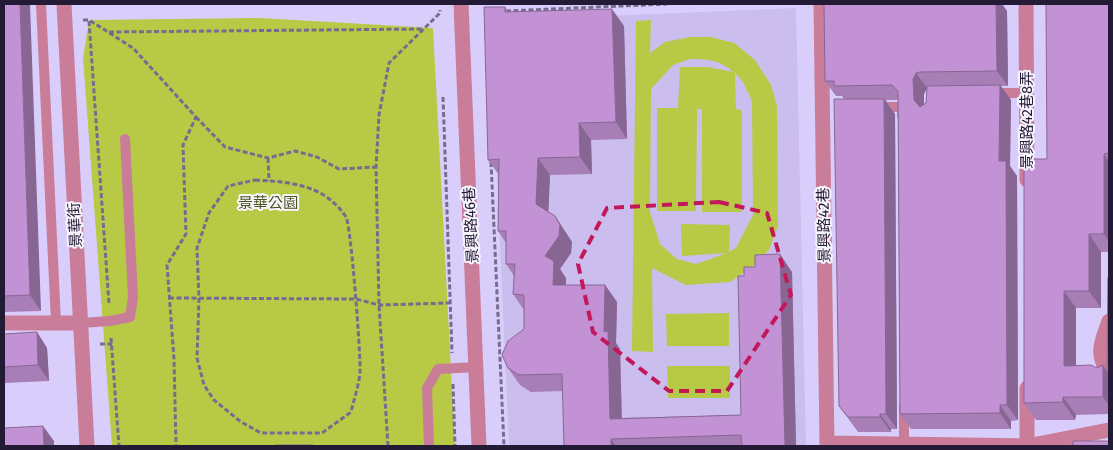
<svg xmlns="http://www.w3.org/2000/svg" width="1113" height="450" viewBox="0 0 1113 450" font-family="'Fira Sans','Noto Sans TC',sans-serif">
<rect width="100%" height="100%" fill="#d9cefb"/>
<path fill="#cbbeee" d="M796,8L806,446H509L490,21Z"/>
<path fill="#b7c945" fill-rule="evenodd" d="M260,18L433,28L455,446H112L83,58L89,20Z
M651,20L650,53L665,42L690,37H711L734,43L755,60L771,85L777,106L778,226L769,250L752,267L730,282L686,285L652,268L653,352L632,351L636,21ZM690,59C706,59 721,60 733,72L708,67H680L678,108H657V211H696L697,109H702V212H742V110L736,109L735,73L743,82L752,101L753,215L736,248L729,252L730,225L681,224L682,256L727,253L696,264L677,259L660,244L650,212L651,89L673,65Z
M729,313V346H667L666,314Z
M667,366H730V398H668Z"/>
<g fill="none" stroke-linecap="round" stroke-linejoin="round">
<path stroke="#766c8f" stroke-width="3" stroke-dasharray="5 2.5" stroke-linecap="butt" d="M506,11L667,4
M83,20H89L133,48L196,117L183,145L186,234L167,265L174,359L176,446
M89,21L109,304
M109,32L423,29
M443,97L452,353
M196,117L225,147L268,158L295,151L317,157L339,169L376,167
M268,158L269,181
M491,162L504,446
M255,180C290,182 324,184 346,217C351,225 361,356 360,372C359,385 354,399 351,412L322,433H261L241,422L214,400L204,385L197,358L199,299L197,248L209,213L228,186Z
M169,298L356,299L379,305L450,303
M111,338L119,446
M100,344H112
M453,384L455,446
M388,446L379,305L376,167L379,115L389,63L440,13V10"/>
<path stroke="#c97d99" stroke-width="10" d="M41,4L56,323
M993,93H1027
M878,107H902V116
M80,323L110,321L130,317L133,297L125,139
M904,405V444
M429,446L427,388L438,369L477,367"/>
<path stroke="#c97d99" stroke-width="15" d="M64,4L87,446
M461,4L479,446
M821,4L827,446
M1026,4L1027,180
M1109,321C1100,345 1096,353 1109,376
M4,323H80
M1027,388V446
M827,443L1027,446L1109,430"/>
</g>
<path fill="#a77eb6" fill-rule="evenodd" d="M4,4L41,311L4,312Z
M824,4H1002L1007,11L1008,86H1001L1011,100L1010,166L1017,176L1018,420L1011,421V429H911L900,414L898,100H886L895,114L897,429H891V432H858L839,406L844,99L842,96H836L825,81ZM927,88L926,103L924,104V94Z
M1109,4V252H1101V308H1076V365L1097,368L1107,371L1109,277V414L1076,415L1075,420H1036L1024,403L1047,159Z
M505,7L508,12L624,26L627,139L591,140L592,174L550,175L548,212L555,216L572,242L571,253L560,269L566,278V285H605L617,302L616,343L620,349L622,418L741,415L792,272L796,446H564L563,391L531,392L520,385L508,368L524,329V310L513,294L514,276L506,264V243L498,231L499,175L488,160Z
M37,332L47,348L49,381L4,383V334Z"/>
<path fill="#886694" d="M20,4H30L41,311L30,295Z
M996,4H1002L1007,11L1008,86L997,71Z
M612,9L624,26L627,139L616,122Z
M916,73L927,88L924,94V115L914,100L913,79Z
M1000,85L1011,100L1010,166L1017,176L1018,420L1007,405L999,161Z
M884,99L895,114L897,429L886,414Z
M579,123L591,140L592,174L580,157Z
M1104,154L1109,161V242L1104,234Z
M538,158L550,175L548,221L536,204Z
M555,216L572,242L571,253L560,269L566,278L565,302L553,285L545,256Z
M1089,234L1101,252V308L1089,291Z
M780,254L792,272L796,446H785Z
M605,285L617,302L616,343L620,349L622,436L610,419L604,332Z
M1064,291L1076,308V383L1064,366Z
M37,332L47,348L49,381L38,365Z
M1103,365L1109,374V405L1103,397Z
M1063,397L1076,415L1075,420L1063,402Z
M1000,405L1011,421V429L1000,413Z
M880,414L891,429V432L880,417Z
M43,426L54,441V446H44Z
M611,439L616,446H611Z"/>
<path fill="#c292d4" stroke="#886694" d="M4,4H20L30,295L4,296Z
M824,4H996L997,71L920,72L916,73L913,79L914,100L920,107L926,103L927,86L1000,85L999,161H1006L1007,405H1000V413L900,414L898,91L892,85L834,86V81H825Z
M1046,4H1109V153L1104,154V234H1089V291H1064V366L1091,365L1097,368L1103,365V397H1063V402L1024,403V159H1047Z
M484,7H505V12L612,9L616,122L579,123L580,157L538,158L536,204L555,216L560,225L559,236L545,256L554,261L553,285H605L604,332L608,331L610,419L741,415L738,276H744V267H755V255L780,254L785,446H742L741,435L611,439V446H564L562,374L519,375L508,368L502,355L508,341L524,329V295L513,294L515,264H506V231H498L499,159L488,160Z
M834,99H884L886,414H880V417H848L839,406Z
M1108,277H1109V371H1107Z
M37,332L38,365L4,367V334Z
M43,426L44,446H4V428Z
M1109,436V446H1073V441H1109Z
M275,445H313V446H275Z"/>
<path fill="none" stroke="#c2185b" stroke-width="4" stroke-dasharray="10 6" stroke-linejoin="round" d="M719,202L767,213L791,295L727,391H669L593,332L578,264L607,208Z"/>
<g text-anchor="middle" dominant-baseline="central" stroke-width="4" stroke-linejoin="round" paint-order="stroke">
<g font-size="15" fill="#231a36" stroke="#f7f5fd">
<text transform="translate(1027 120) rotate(-90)">景興路42巷8弄</text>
<text transform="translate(75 225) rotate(-93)">景華街</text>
<text transform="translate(471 225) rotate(-93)">景興路46巷</text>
<text transform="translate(824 225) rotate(-91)">景興路42巷</text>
</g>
<g font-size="15" fill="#4d551f" stroke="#f7f5fd">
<text x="268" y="203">景華公園</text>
</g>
</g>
<rect width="1113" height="450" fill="none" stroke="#231a36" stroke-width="10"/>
</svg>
